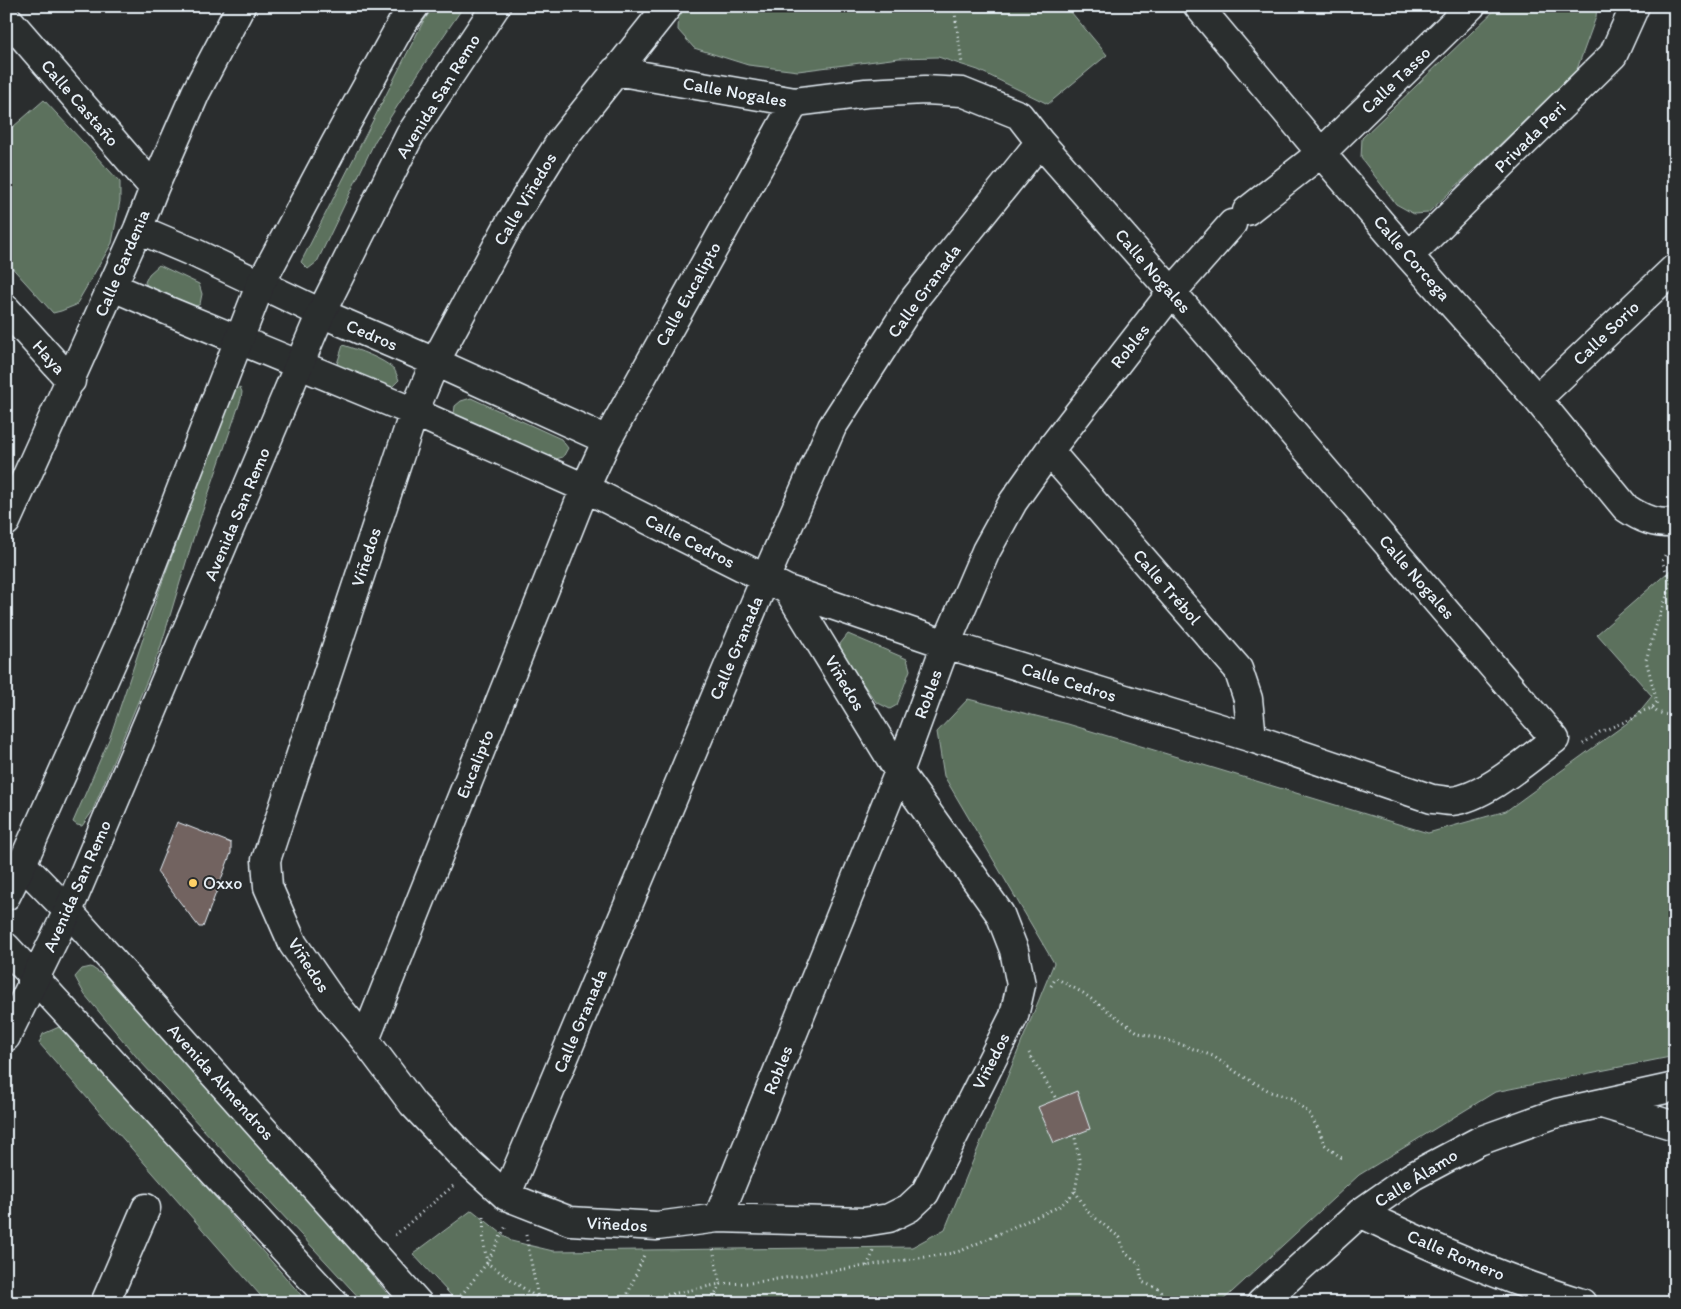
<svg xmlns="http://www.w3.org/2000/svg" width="1681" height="1309" viewBox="0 0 1681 1309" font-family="Itim,sans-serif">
<rect width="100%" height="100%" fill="#2a2d2e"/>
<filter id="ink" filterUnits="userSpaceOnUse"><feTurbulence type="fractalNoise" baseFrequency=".02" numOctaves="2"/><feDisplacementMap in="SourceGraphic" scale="10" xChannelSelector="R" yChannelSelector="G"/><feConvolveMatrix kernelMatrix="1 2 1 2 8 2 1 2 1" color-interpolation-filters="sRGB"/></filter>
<g filter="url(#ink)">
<path fill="#5b715d" stroke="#a2b1aa" d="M434,6H464L425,63L375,141L317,262L308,269L301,262L423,22Z
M679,6H1066L1107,55L1048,104L978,70L938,57L899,58L798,71L748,65L694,48L678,30Z
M1499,6H1597L1596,17L1576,72L1428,213L1414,214L1396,204L1361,158L1362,138Z
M44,100L120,182V201L112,243L76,305L61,311L53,313L6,261V133Z
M159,265L199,284L202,294L200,304L193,308L150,291L145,282L149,274Z
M343,345C358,350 382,358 394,369C396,372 397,376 399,380L392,387L374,385L336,367Z
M240,387L242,392L241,399L193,539L160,649L92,812L82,826L77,825L73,822L110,737L159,591L231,395L235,390Z
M471,398L561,439L568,448L563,457L552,460L461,422L454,414L455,406L461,401Z
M1675,566V1056L1495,1092L1359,1175L1220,1303H458L413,1254L472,1210L511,1241L553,1251L912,1247L945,1229L1054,963L944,776L937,732L968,699L1068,724L1428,833L1506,811L1634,718L1652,696L1597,634Z
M848,634L907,659L910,670L897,705L890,709L876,702L841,653L840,644Z
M91,967L106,977L206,1086L243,1119L395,1303H364L140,1061L85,995L75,977L82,969Z
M59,1027L72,1034L308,1303H267L39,1043L43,1034Z"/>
<path fill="#726361" stroke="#e8f1f8" d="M177,822L231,843V853L203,927H199L157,872Z
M1077,1091L1090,1129L1054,1143L1038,1107Z"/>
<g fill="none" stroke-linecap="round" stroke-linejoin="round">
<g stroke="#e8f1f8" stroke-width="31">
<path id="minor" d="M668,6L560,142L508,226L435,362L414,412L266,860L268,887L293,944L331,999L365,1040L413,1104L463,1157L506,1196L570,1221L657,1226L718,1218L864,1222L889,1218L909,1208L925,1193L1014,1016L1021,985L1014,950L1000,914L899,772L788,590
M1198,6L1321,153L1409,256L1537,399L1626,508C1642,519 1655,524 1675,523
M6,17L154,188
M1247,211L1321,153L1471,6
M138,229L197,254L321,313L435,362L607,440
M1409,256L1613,55L1635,6
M113,287L171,312L414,412L585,488L788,590L946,644L1252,738L1432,799C1438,799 1445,801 1451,801C1485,798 1528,759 1555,739L1172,292L1040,142L1019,115L962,92L925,90L866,93L795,102L615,71
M6,309L71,381
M1537,399L1675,268
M1049,451L1238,669L1248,699L1252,738
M6,522L138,229L154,188L196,92L241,6
M22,864L68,911L418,1303
M6,947L334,1303
M365,1040L585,488L607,440L795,102
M1602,1104L1675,1126
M506,1196L765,579L832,427L915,298L1040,142
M1360,1213C1432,1248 1506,1280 1582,1303
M718,1218L899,772L946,644L986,551L1013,502L1049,451L1172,292L1232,224
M105,1303L146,1208
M1261,1303L1360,1213L1413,1176L1479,1141L1557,1113L1675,1087"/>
</g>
<g stroke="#e8f1f8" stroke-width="31">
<path id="tertiary" d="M6,896L22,864L128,626L261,283L336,142L401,25L415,6
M6,1037L68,911L321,313L410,135L496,6"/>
</g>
<path stroke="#e8f1f8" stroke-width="3" stroke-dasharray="1 4" stroke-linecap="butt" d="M954,6L962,64
M1652,708L1657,712L1675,717
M1583,744L1600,732L1634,718L1643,711L1652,708L1657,702L1646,660L1658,620L1669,590L1671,583L1662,561L1666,553
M1051,986L1056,978L1083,993L1139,1033L1174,1042L1213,1056L1239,1074L1271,1092L1291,1098L1308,1112L1319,1130L1324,1144L1344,1160
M1029,1053L1055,1097
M1075,1191L1088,1212L1120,1238L1125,1253L1139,1263L1142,1282L1159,1289L1171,1303
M484,1217L483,1237L487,1263L539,1299L551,1303
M395,1235L453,1186
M526,1235L539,1303
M867,1266L874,1251
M455,1303L487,1263L506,1226
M624,1303L644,1255
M628,1303L720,1284L750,1283L953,1253L963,1250L1060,1206L1069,1198L1075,1191L1080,1164L1075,1138
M712,1303L720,1284L713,1248"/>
<use href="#minor" stroke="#2a2d2e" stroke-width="28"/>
<use href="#tertiary" stroke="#2a2d2e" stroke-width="28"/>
</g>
</g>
<circle fill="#ffd166" stroke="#2a2d2e" stroke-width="2" cx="193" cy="883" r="5"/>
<g text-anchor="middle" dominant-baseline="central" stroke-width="4" stroke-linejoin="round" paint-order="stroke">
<g font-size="18" fill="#e8f1f8" stroke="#2a2d2e">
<text transform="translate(1396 80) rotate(-44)">Calle Tasso</text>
<text transform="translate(735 92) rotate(10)">Calle Nogales</text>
<text transform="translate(438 96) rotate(-58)">Avenida San Remo</text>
<text transform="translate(80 103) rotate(49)">Calle Castaño</text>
<text transform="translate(1530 137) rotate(-45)">Privada Peri</text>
<text transform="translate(525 199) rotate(-59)">Calle Viñedos</text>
<text transform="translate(1412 258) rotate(49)">Calle Corcega</text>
<text transform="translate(122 263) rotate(-67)">Calle Gardenia</text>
<text transform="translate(1153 271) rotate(49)">Calle Nogales</text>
<text transform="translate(924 291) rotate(-54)">Calle Granada</text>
<text transform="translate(688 294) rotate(-61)">Calle Eucalipto</text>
<text transform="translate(1606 333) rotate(-44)">Calle Sorio</text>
<text transform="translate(372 335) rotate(23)">Cedros</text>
<text transform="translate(1130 346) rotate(-52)">Robles</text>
<text transform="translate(49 357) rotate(48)">Haya</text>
<text transform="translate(237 514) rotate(-67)">Avenida San Remo</text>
<text transform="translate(690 541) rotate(27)">Calle Cedros</text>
<text transform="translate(366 557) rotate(-72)">Viñedos</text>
<text transform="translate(1417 577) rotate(49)">Calle Nogales</text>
<text transform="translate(1167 587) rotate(49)">Calle Trébol</text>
<text transform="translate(736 648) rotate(-67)">Calle Granada</text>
<text transform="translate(1069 682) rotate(17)">Calle Cedros</text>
<text transform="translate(845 683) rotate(59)">Viñedos</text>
<text transform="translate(928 694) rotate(-70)">Robles</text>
<text transform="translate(475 764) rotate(-68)">Eucalipto</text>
<text transform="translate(77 886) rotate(-66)">Avenida San Remo</text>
<text transform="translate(309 965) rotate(57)">Viñedos</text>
<text transform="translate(580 1021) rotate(-67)">Calle Granada</text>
<text transform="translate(991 1061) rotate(-63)">Viñedos</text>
<text transform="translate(778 1070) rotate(-68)">Robles</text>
<text transform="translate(221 1082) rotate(48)">Avenida Almendros</text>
<text transform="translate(1416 1178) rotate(-32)">Calle Álamo</text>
<text transform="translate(617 1224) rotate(3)">Viñedos</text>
<text transform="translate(1456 1255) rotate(23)">Calle Romero</text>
</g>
<g font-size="18" fill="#e8f1f8" stroke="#2a2d2e" text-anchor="start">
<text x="203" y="883">Oxxo</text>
</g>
</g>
<rect width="1681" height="1309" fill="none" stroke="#2a2d2e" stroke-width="25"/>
<rect x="12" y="12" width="1656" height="1284" fill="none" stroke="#e8f1f8" stroke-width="2" filter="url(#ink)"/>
</svg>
